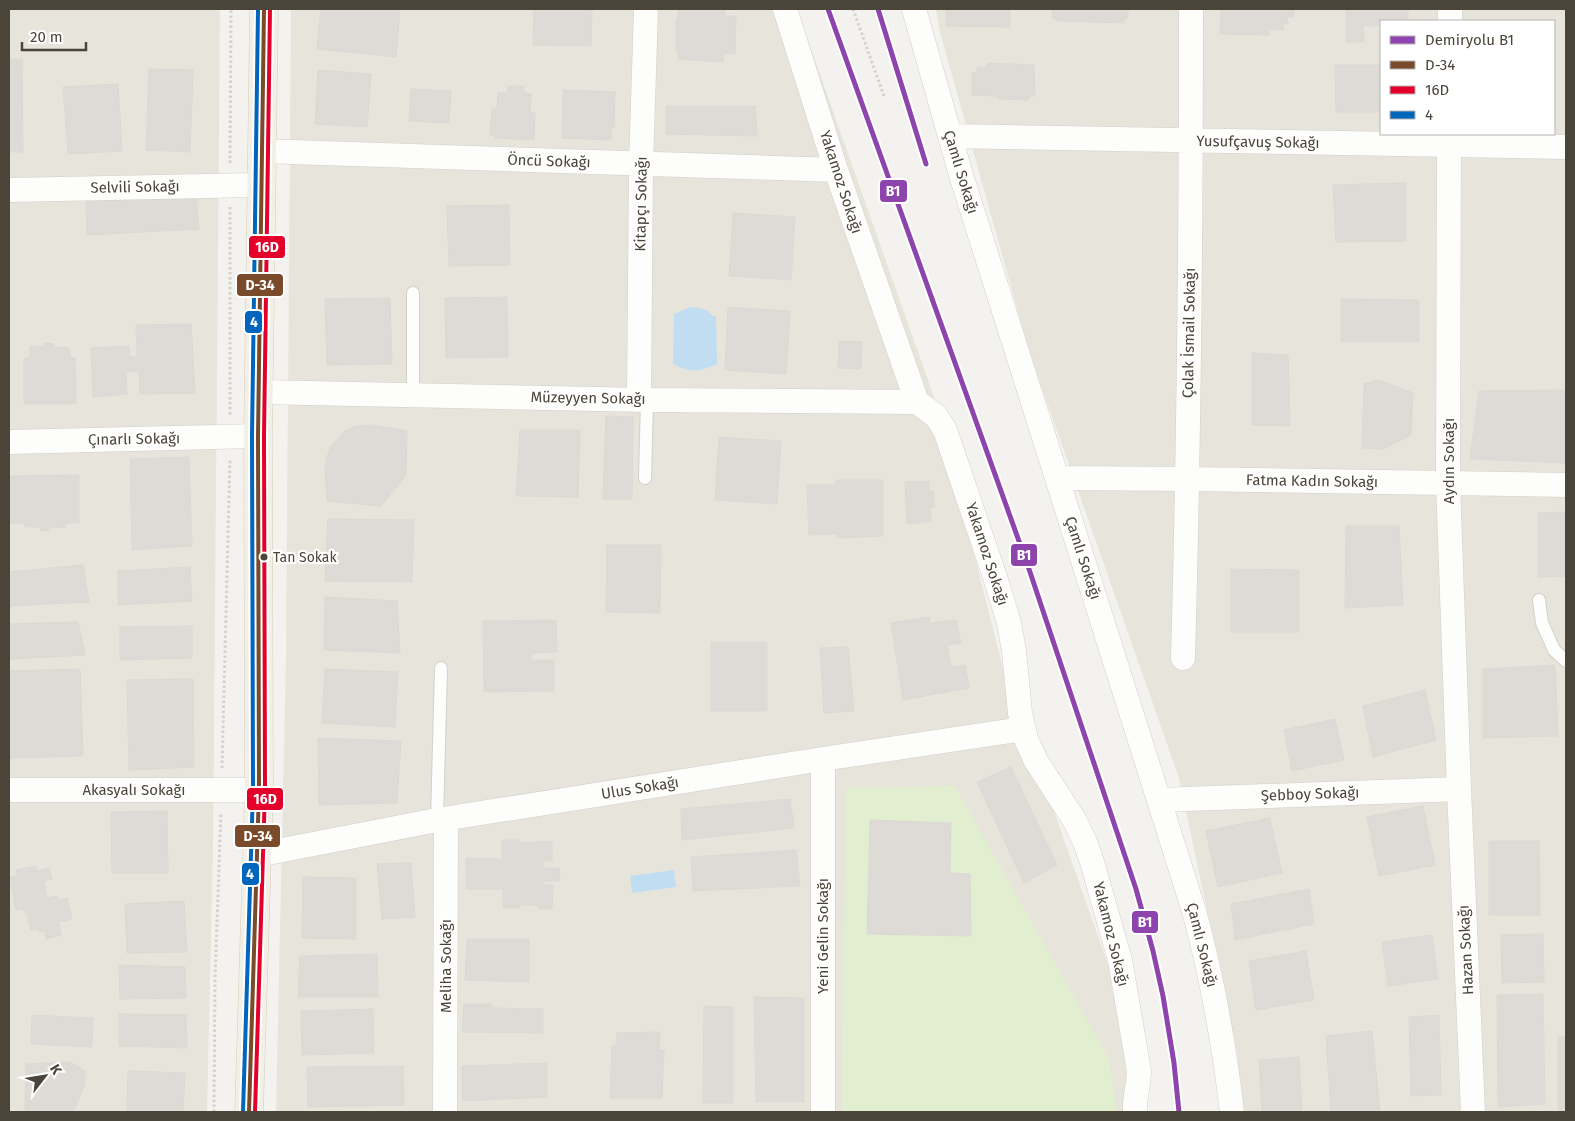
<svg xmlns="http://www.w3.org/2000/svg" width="1575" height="1121" viewBox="0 0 1575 1121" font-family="'Fira Sans',sans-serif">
<rect width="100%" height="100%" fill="#f4f2ee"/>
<path fill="#e7e4dc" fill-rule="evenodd" d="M9,9H220L213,848L207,1112H9Z
M291,9H797L934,397L1002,664L1118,993L1130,1112H276L286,659Z
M936,9H1566V1112H1243L1237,1052L1179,778L1028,348L940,32ZM1381,21H1554V134H1381Z"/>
<path fill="#e1eecf" d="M955,786L1109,1059L1117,1112H842L846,788Z"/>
<path fill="#c0ddf1" d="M691,307C700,308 707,308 712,316H716L717,364C699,372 690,373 673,364L674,314Z
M674,870L676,887L632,893L630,876Z"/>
<path fill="#dedbd6" stroke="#dcd9d4" d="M321,9H400L396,57L317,49Z
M534,9H592L591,46L533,45Z
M678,9H725V16H736L735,54H724L723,62L678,59V50L676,49V18H678Z
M946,9H1010V27L946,26Z
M1052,9H1128V18H1124V23L1057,21V19L1052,18Z
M1221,9H1294V17H1287L1288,24H1283L1284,30H1269V35L1220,34Z
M1346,9H1408V21H1381V26H1363L1364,42H1346Z
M9,59H22L23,152H9Z
M987,63L1034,65L1035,96H1029V100L998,99V96L972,95V73H977V67H987Z
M1335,65H1381V112H1336Z
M149,69L193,70L190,152L146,150Z
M318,70L371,74L367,127L315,124Z
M118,84L122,151L68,154L63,87Z
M508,86H524V93L531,94L530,112H535L534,140L495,138L496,135H490L492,109H497L498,92L507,93Z
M411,89L451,91L449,123L409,121Z
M563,90L615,92L614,128H611V140L562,138Z
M666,106H755L757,136L666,134Z
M1406,183V241L1336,242L1333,185Z
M196,196L199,229L87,235L86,202Z
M509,205L510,265L449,266L447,206Z
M733,213L795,217L791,280L729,276Z
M507,297L508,357L446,358L445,298Z
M390,298L392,364L327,365L325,299Z
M1341,299L1419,300V342H1341Z
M728,307L790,311L786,374L725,370Z
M191,324L195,393L140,394L139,371L126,372L127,394L93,397L91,348L129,346L130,357L137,356L136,325Z
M839,341L862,342L861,369L838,368Z
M44,343L54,344V347L69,348L70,357L75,358L76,404H24V358H30V346H44Z
M1252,353L1288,355L1290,426L1252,425Z
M1379,380L1413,393L1411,435L1383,449L1362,448L1364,384Z
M1566,390V463L1470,459L1479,391Z
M606,416L633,417L632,499H603Z
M364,425H373L407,431L406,475L381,506L327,501L325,468L327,457L331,446L345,431L353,427Z
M520,430H580L578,497L516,496Z
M719,437L781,441L777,504L715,500Z
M189,457L192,546L132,550L130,459Z
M79,475V523H66V527L48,528L49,531L40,530V527H25L24,523H9V476Z
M836,480H883V536L837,538V534L809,535L807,485H836Z
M929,481V492L933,491L934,507L930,508L931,521L907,524L905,482Z
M1566,512V576L1538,577V513Z
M328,519L414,520L412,582L325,581Z
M1346,526H1399L1403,605L1345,608Z
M607,545H661L660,613L606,612Z
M83,565L89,602L9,606V572Z
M190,567L192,601L118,605V571Z
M1231,569L1299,570V632H1231Z
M325,597L397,601L400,653L324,650Z
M929,617L930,623L956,620L961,643L947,645L951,667L965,665L969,688L903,700L891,623Z
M556,620L557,652L532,653L531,660H554V691L484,692L483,621Z
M78,622L85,655L9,659V624Z
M192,626V658L120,660V627Z
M711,642H767V711H711Z
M848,647L854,711L824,713L820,648Z
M1555,665L1558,736L1483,738V669Z
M80,669L83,756L10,758L9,671Z
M325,669L398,672L395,727L322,723Z
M193,679L194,767L129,770L127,680Z
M1425,690L1436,740L1373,757L1363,706Z
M1335,719L1344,760L1292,771L1284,730Z
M318,738L401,741L397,803L319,805Z
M1011,767L1057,865L1024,883L977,782Z
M790,799L794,828L682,840L681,809Z
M1423,806L1435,865L1379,876L1367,817Z
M167,811L168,873H112L111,812Z
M1270,818L1282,873L1218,887L1206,831Z
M870,820L951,823L950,873L970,874L971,936L867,934Z
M502,840H520V843L552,841V861H544V868H559L560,881H544V885H553L552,909H538V905H520V908H503V889H466V858L502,859Z
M1489,841H1539L1540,915H1489Z
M796,850L800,886L693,891L691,857Z
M411,863L415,917L382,919L377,864Z
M36,866L37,871L49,868L52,879L44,881L47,898L58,896L59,900L67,898L72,919L58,922L61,935L46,939L45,930L39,932V929L31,930L27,913L24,912L23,909L16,910L10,877L17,876L16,870Z
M303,877L356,878V939L302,938Z
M1309,889L1314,924L1235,940L1231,904Z
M184,901L187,952L127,953L125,904Z
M1543,934L1544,982L1502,983L1501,935Z
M1432,935L1438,979L1388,986L1382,942Z
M467,939H529V982L465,980Z
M1306,951L1314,1000L1256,1010L1249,961Z
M377,954L378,997H298L300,956Z
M119,965L185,967L186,998L120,999Z
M1543,994L1545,1104L1498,1107L1497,995Z
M754,997L804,998V1102H756Z
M464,1004H492V1008L543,1009V1033L462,1032Z
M704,1006L733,1007V1103H703Z
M373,1009L374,1053L302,1055L301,1011Z
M119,1014L186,1015L187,1048L119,1046Z
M32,1015L93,1018L92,1047L31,1044Z
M1439,1015L1441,1095L1411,1096L1409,1017Z
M1372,1031L1380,1112H1331L1326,1036Z
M660,1032L659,1050H664L662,1098H610L612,1046H616L617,1033Z
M1558,1037H1566V1112H1558Z
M1299,1057L1302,1112H1262L1259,1060Z
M70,1062L85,1071V1084L73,1112H25L26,1064Z
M547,1063V1097L463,1101L462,1066Z
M403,1066L404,1105L308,1107L307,1067Z
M128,1071L185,1073L183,1112H127Z"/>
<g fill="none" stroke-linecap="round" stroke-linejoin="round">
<g stroke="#d2d0cb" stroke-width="14">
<path id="service" d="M413,293V394
M645,478L647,400
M1539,600L1542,623L1554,650L1566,661
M437,820L441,668"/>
</g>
<g stroke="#d2d0cb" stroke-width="25">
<path id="minor" d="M785,9L836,170L917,402L936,416L945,430L995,577L1009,623L1014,651L1020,713L1026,739L1036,761L1075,821L1085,842L1092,862L1120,960L1139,1071C1139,1085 1134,1098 1135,1112
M914,9L961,175L1194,911C1212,977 1224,1044 1232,1112
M1450,21V9
M1449,134L1448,483L1459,789L1473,1112
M950,136L1566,147
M261,151L836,170
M9,190L261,185
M259,392L647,400L917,402
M639,399L641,165L646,9
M9,442L258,436
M1058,478L1188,479L1566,485
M1183,658C1189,441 1191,225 1191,9
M9,790H259
M1160,800L1459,789
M257,855L437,820L823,759L1023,729
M445,1112L446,819
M823,1112V759"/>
</g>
<g stroke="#d6cebb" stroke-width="29">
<path id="primary" d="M249,1112L259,790L258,436L264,9"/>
</g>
<path stroke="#d3d2cc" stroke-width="3" stroke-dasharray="2.5 2.5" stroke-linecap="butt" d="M853,9L884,96
M230,163L231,9
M230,207V416
M222,768L230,459
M214,1112L215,978L221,812"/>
<use href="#service" stroke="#fdfdfc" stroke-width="12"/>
<use href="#minor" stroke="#fdfdfc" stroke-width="24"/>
<use href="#primary" stroke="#f2efe6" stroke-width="28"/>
<g stroke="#fff" stroke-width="8">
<path id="bus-1" d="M249,1112L259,790L258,436L264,9"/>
</g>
<g stroke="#fff" stroke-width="8">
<path id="bus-2" d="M255,1112L265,790L264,436L270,9"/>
</g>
<g stroke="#fff" stroke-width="8">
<path id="bus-3" d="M243,1112L253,790L252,436L258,9"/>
</g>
<use href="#bus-1" stroke="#7a4b2a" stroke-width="4"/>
<use href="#bus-2" stroke="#e4002b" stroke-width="4"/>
<use href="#bus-3" stroke="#0065bd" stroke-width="4"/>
<g stroke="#fff" stroke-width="9">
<path id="rail-1" d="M828,9L1029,569L1136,889L1153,951L1163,996L1174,1063L1179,1112
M878,9L926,164"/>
</g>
<use href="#rail-1" stroke="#8e44ad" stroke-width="5"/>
</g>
<circle fill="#4b4439" stroke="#fff" stroke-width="2" cx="264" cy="557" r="4.5"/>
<g text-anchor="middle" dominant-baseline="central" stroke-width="4.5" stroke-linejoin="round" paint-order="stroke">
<g font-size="14" fill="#4b4439" stroke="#fff" text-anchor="start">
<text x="273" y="557">Tan Sokak</text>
</g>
<g font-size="15" fill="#4b4439" stroke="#fff">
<text transform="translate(1258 142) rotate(1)">Yusufçavuş Sokağı</text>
<text transform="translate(549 161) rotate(2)">Öncü Sokağı</text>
<text transform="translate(961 172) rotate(73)">Çamlı Sokağı</text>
<text transform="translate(841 182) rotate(72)">Yakamoz Sokağı</text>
<text transform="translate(135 187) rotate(-1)">Selvili Sokağı</text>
<text transform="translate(641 204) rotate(-89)">Kitapçı Sokağı</text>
<text transform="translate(1189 333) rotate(-89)">Çolak İsmail Sokağı</text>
<text transform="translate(588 398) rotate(1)">Müzeyyen Sokağı</text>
<text transform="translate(134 439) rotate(-1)">Çınarlı Sokağı</text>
<text transform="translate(1449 461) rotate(-90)">Aydın Sokağı</text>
<text transform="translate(1312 481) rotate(1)">Fatma Kadın Sokağı</text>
<text transform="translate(987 554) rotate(72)">Yakamoz Sokağı</text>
<text transform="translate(1083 558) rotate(72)">Çamlı Sokağı</text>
<text transform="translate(640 788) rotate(-9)">Ulus Sokağı</text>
<text x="134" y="790">Akasyalı Sokağı</text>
<text transform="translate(1310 794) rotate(-2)">Şebboy Sokağı</text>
<text transform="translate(1111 934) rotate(76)">Yakamoz Sokağı</text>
<text transform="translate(823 936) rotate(-90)">Yeni Gelin Sokağı</text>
<text transform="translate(1202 945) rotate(76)">Çamlı Sokağı</text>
<text transform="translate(1466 950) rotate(-93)">Hazan Sokağı</text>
<text transform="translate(446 966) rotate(-90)">Meliha Sokağı</text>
</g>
</g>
<g stroke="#fff" stroke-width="2">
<rect x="879" y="179" width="29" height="24" rx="5" fill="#8e44ad"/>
<rect x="248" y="235" width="38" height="24" rx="5" fill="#e4002b"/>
<rect x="236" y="273" width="48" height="24" rx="5" fill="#7a4b2a"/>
<rect x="244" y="310" width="19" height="24" rx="5" fill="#0065bd"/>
<rect x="1010" y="543" width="28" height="24" rx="5" fill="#8e44ad"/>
<rect x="246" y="787" width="38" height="24" rx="5" fill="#e4002b"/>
<rect x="234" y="824" width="47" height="24" rx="5" fill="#7a4b2a"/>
<rect x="241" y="862" width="19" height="24" rx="5" fill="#0065bd"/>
<rect x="1131" y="910" width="28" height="24" rx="5" fill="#8e44ad"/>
</g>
<g font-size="14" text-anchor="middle" font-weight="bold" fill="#fff">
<text x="893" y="196">B1</text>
<text x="267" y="252">16D</text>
<text x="260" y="290">D-34</text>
<text x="254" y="327">4</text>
<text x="1024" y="560">B1</text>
<text x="265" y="804">16D</text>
<text x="258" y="841">D-34</text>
<text x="250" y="879">4</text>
<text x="1145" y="927">B1</text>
</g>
<rect width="1575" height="1121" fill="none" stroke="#4b4439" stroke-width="20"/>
<rect x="1380" y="20" width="175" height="115" fill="#ffffff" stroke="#b7b4b0"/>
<rect x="1390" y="36" width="25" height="8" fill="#8e44ad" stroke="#b7b4b0"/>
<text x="1425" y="45" font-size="15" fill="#4b4439">Demiryolu B1</text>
<rect x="1390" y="61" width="25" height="8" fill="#7a4b2a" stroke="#b7b4b0"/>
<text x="1425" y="70" font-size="15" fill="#4b4439">D-34</text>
<rect x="1390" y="86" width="25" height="8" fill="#e4002b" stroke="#b7b4b0"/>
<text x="1425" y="95" font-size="15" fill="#4b4439">16D</text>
<rect x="1390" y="111" width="25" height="8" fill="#0065bd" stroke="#b7b4b0"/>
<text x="1425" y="120" font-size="15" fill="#4b4439">4</text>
<g transform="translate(45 1076) rotate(59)" stroke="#ffffff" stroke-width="4" paint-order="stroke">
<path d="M0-4L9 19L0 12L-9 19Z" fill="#4b4439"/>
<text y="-8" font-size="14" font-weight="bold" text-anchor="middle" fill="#4b4439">K</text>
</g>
<path d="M22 42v8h64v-8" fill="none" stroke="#4b4439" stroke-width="2.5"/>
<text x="30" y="42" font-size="15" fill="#4b4439" stroke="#ffffff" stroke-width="4" paint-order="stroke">20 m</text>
</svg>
